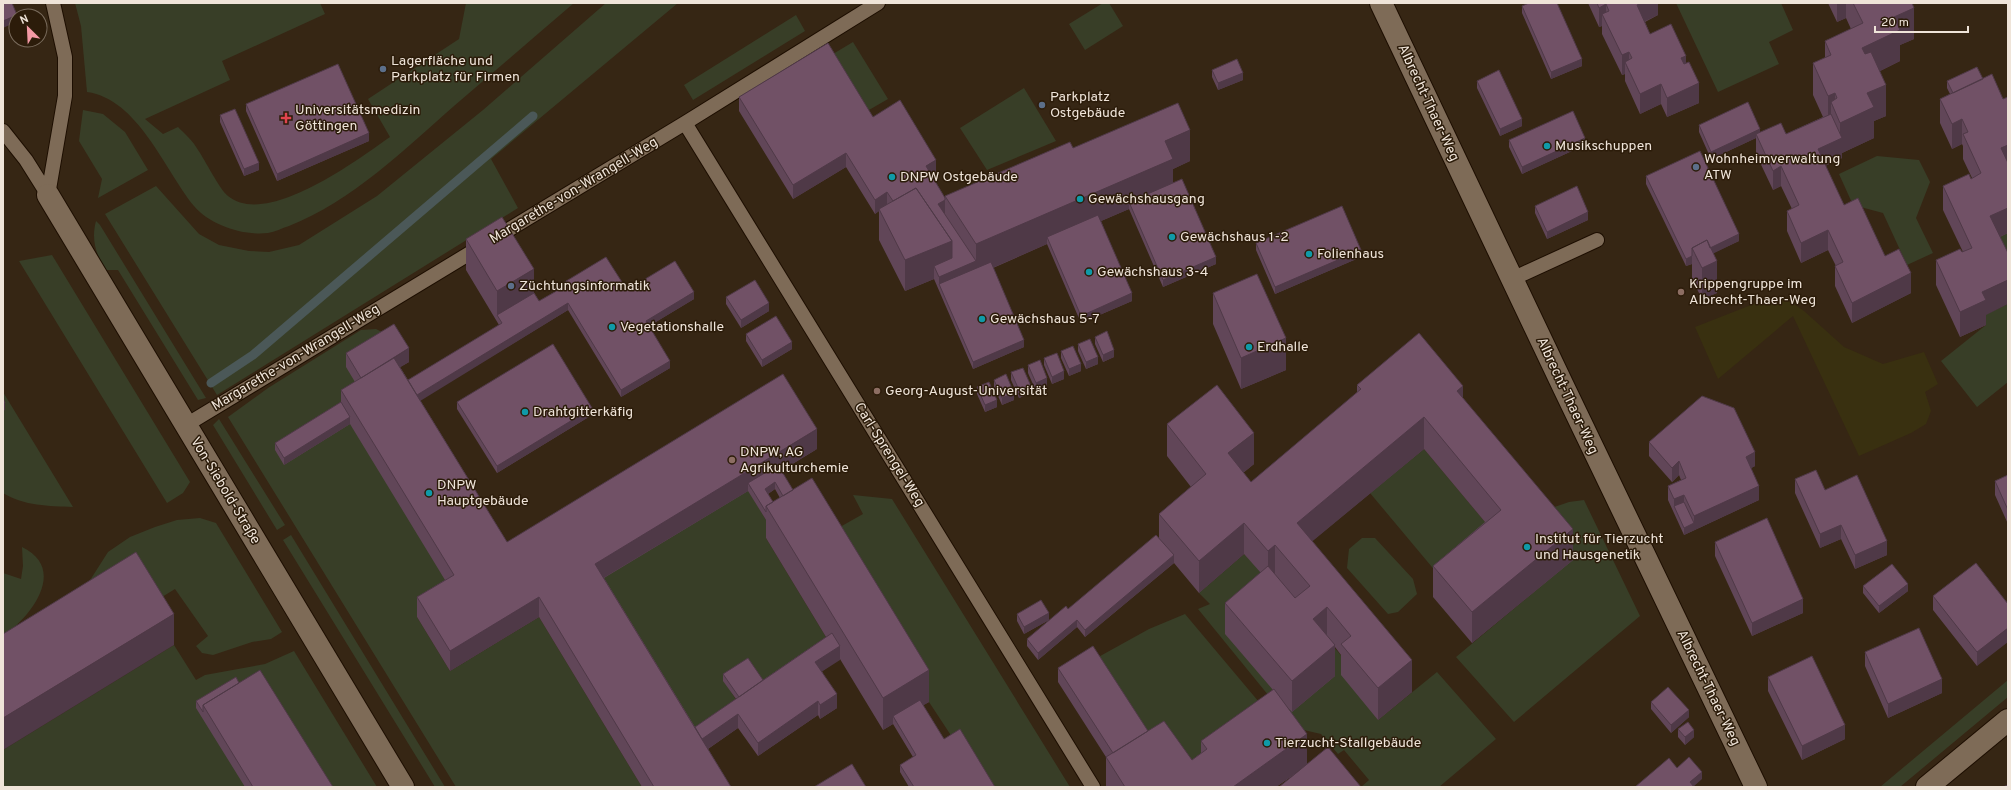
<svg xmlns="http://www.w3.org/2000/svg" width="2011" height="790" viewBox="0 0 2011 790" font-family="Overpass,sans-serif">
<rect width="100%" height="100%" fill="#362614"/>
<path fill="#383e27" d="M75,3H320L325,14L222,61L230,80L145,119L163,134L178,127C185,134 193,141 198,150C205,160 220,190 228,196C267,228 357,160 390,137L368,99L459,39L466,3H574C534,37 494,72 454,106C404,150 352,201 289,226C282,228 275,232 268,233C243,236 210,225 194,206C164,169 138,99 87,92L81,26Z
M606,3H678L491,159L518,208L217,395L105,214L156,186L199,234L219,245L249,251L269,252L299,245L377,196L483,110Z
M1103,3H1109L1123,26L1085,50L1069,24Z
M1676,3H1781L1793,30L1769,42L1779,64L1718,92Z
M796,15L805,31L693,100L684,85Z
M853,42L888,99L862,114L828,57Z
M1024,88L1056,141L987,170L960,128Z
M83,110L103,114L125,132L148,170L98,198L102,179L79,141Z
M1877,156L1919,160L1930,182L1916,218L1933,253L1907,265L1883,213L1853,205L1839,174Z
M96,221L100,225L206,398L198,400L118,270H105C96,253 91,240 96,221Z
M2008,233V278L1990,241Z
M52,255L190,482L183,493L167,503L19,261Z
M2008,304V382L1977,407L1941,361L1986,325L1982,316Z
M376,329L394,338L363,396L454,594L417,617L450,671L539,617L642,787H456L228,417L268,388L361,330Z
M3,392L73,507C49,506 24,506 3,493Z
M219,419L285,525L277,530L213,425Z
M1424,449L1501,541L1447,585L1370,493Z
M748,490L774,533L766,538L832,647L767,692L724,681L742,709L692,743L595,583Z
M853,495L892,499L1070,787H991L954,740L929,702L840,527L863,514Z
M1584,500L1640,616L1514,722L1456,657L1572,560L1534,514L1569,502Z
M200,518L216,523L282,632L271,639L252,642L213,655L202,653L196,646L208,636L175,589L149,605L73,607L108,552L130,537L155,527L177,520Z
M291,535L445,787H435L283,540Z
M1362,538H1375L1413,579L1417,594L1398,612L1388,614L1347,568L1349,549Z
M22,547C68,569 31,617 3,636V573L21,579L23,566Z
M1244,554L1327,639L1351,667L1378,720L1437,672L1496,739L1439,787H1361L1369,780L1344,750L1338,754L1321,734L1295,728L1198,609L1210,604L1199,593Z
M1185,614L1274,720L1202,772L1149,747L1093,660L1149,629Z
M174,645L196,680L205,675L265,664L294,651L377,787H3V750Z
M2008,680V697L1900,787H1880Z"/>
<path fill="#393010" d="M1769,298L1787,299L1804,311L1844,347L1883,364L1924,352L1938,384L1925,392L1931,411L1926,424L1911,433L1859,456L1793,316L1718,379L1695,327Z"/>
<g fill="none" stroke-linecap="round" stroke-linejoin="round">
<path stroke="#4b5858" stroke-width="9" d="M211,383L253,355L533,116"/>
<g stroke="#1d0e01" stroke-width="16">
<path id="lane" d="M685,123L1093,787
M3,131L26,160L48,195
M48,195L65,96V57L53,3
M1512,279L1597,240
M186,425L685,123L878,3"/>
</g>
<g stroke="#1d0e01" stroke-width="24">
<path id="street" d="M1381,3L1564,388L1756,787
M48,195L403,787
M1927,787L2008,720"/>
</g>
<use href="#lane" stroke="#7e6b57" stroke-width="14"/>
<use href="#street" stroke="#7e6b57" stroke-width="22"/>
</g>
<path fill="#614658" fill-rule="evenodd" d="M1588,3H1658V15L1645,22L1650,34L1686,63L1699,103L1667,117L1661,104L1640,114L1625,81V74L1622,75L1602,34V26L1599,27Z
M1828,3H1912L1914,39L1900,45V61L1880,71L1886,116L1874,121V138L1842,153V158L1825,166L1844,205L1885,256L1911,293L1852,323L1835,286V266H1836L1828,250L1801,263L1787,231V211L1792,209L1781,186L1773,190L1756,154V138L1711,159L1699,132V125L1760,132L1786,134L1823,117L1813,95V63L1825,58V41L1851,29L1846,18L1837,22Z
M1522,6L1582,66L1551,79L1522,13Z
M1977,67L2008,233L2000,237L1986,315V325L1960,337L1936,285V260L1963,252L1943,210V186L1972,178L1963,159V146L1962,144L1952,149L1940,123V99L1950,94L1947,88V81Z
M1212,70L1243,80L1218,90L1212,77Z
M1477,81L1522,126L1500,136L1477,88Z
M739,97L873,117L936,174L932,176L945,198V196L1073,148L1190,161L1173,169V183L1216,264L1163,287L1129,209L1101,221L1132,301L1081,323L1047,244L993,268L1024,347L973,369L934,279L905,291L879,240V211L875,214L846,167L793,199L739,111Z
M246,104L369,141L277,181L246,111Z
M220,115L259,170L244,176L220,122Z
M1509,140L1585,145L1522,174L1509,147Z
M1646,176L1739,241L1713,253L1717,293L1702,299L1692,279V264L1686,266L1646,184Z
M1535,206L1588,220L1547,239L1535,213Z
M466,239L534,293L539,301L558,290V286L627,290L694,299L649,326L670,368L621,397L568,310L420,400L507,542L817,449L781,471L929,702L923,705L944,739L995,787H909L900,772V765L913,757L893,724L883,730L840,659L822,671L837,708L820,719L818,715L758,756L738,728L708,749L731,787H642L539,617L450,671L417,617V597L445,580L350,424L284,465L275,450V443L341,402V390L355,382L346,367V353L409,362L400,367L408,380L499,325L466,270ZM775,489L780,498L773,502L768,494ZM748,491L766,520V538L826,637L763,680L723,674V681L736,699L695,727L604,578Z
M1256,243L1361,257L1275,294L1256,250Z
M1213,293L1286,370L1241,389L1213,324Z
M726,297L769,311L741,328L726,304Z
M746,334L792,349L762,367L746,341Z
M1095,337L1114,357L1103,362L1095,344Z
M1078,344L1098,364L1086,369L1078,351Z
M1061,351L1081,371L1069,376L1061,358Z
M1044,358L1064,379L1052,384L1044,365Z
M1028,365L1047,385L1036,391L1028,373Z
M1011,372L1031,393L1019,398L1011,380Z
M994,380L1014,400L1002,405L994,387Z
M1357,385L1463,398L1573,560L1472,643L1433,597V566L1485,522L1424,449L1312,541L1412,692L1378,720L1341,675V655L1335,647V676L1292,712L1288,708L1295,774L1276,787H1106V757L1058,682V668L1148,731L1192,760L1201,753V741L1273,690L1225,634V603L1261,573L1244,554L1199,593L1174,563L1085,637L1077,627L1038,660L1027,646V639L1068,609L1159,538V514L1191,487L1167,456V424L1254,464L1243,473L1251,482L1357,393Z
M977,387L997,407L985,412L977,394Z
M457,402L592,415L497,473L457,409Z
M1649,442L1755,466L1751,468L1759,500L1684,535L1668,500V486L1681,480L1679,475L1672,482L1649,456Z
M2008,475V524L1995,495V481Z
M1795,479L1825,490L1887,555L1855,569L1841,539L1820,548L1795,493Z
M1715,542L1803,613L1752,636L1715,556Z
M1863,586L1908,591L1879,613L1863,593Z
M1933,596L2008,604L1977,666L1933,610Z
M1017,614L1049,620L1024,634L1017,621Z
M1865,652L1942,693L1888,718L1865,666Z
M1768,677L1845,739L1802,760L1768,691Z
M239,683L333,787H245L196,708V701Z
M1651,702L1689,717L1671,733L1651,709Z
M1678,729L1694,737L1685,745L1678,737Z"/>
<path fill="#4f3947" d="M1642,3H1658V15L1637,25V5Z
M1837,3H1846V18L1837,22Z
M1606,4V22L1602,14V26L1599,27V8Z
M1914,8V39L1900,45V61L1862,80V48L1894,17Z
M17,15V16H16V22L3,28V21Z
M1629,52V72L1625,62V74L1622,75V55Z
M1686,56V75L1681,58Z
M1582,59V66L1551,79V72Z
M1243,73V80L1218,90V83Z
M1699,83V103L1667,117V98Z
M1661,84V104L1640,114V94Z
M1886,85V116L1874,121V138L1842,153V158L1818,169V149L1840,139V123L1867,93Z
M1835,93V111L1831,102V126L1828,127V96Z
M1522,119V126L1500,136V129Z
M1962,119V144L1952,149V124Z
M1760,129V136L1756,134V138L1711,159V152Z
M1190,130V161L1173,169V190L1129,202V209L1050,243L1047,237V244L976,275V244L1165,141Z
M369,133V141L277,181V174Z
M1585,138V145L1522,174V167Z
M2008,145V169L2001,148Z
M846,153V167L793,199V185Z
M936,160V174L926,180V166Z
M259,163V170L244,176V169Z
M1781,166V186L1773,190V171Z
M887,192V206L879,209V211L875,214V200Z
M945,200V213L938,218V204Z
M2008,208V233L1990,241V216Z
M1588,212V220L1547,239V232Z
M1828,230V250L1801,263V243Z
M1739,234V241L1698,261L1695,255Z
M952,241L976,261V275L939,284V291V277L934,266V279L905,291V260Z
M1361,250V257L1275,294V287Z
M1692,256V264L1686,266V259Z
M1216,257V264L1163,287V280Z
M1717,261V293L1702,299V268Z
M534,269V301L497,315V291Z
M1911,273V293L1852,323V303Z
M2008,280V304L1986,315V325L1960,337V312L1982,292Z
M694,292V299L646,328V321Z
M1132,293V301L1081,323V316Z
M568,303V310L412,406V398Z
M769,303V311L741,328V320Z
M1286,338V370L1241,389V358Z
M1024,340V347L973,369V362Z
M792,342V349L762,367V360Z
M409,348V362L394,371L392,359Z
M1114,350V357L1103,362V355Z
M1098,357V364L1086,369V362Z
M670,361V368L621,397V390Z
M1081,364V371L1069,376V369Z
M1064,371V379L1052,384V377Z
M1047,378V385L1036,391V383Z
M1031,386V393L1019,398V390Z
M1463,386V417L1457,391Z
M1014,393V400L1002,405V398Z
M997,400V407L985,412V405Z
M5,403V410L3,411V404Z
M592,408V415L497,473V466Z
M350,417V424L284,465V458Z
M1424,417V449L1297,554V523Z
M817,429V449L751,489L748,483V491L595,583V564Z
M1254,433V464L1228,485V453Z
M1755,452V466L1746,471V457Z
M1679,461V475L1672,482V468Z
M775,482V489L765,496V489Z
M1759,486V500L1684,535V528L1694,523V516Z
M1684,495V509L1674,506V513V499Z
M1244,523V554L1199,593V561Z
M1841,525V539L1820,548V534Z
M1573,529V560L1472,643V612Z
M1887,541V555L1855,569V555Z
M1275,545V576L1268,582V551Z
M1174,555V563L1085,637V630Z
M1908,584V591L1879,613V606Z
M539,597V617L450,671V651Z
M1803,599V613L1752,636V623Z
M1327,607V639L1313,619Z
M1049,613V620L1024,634V627Z
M174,614V645L3,750V718Z
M1077,620V627L1038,660V653Z
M2008,628V642L1977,666V652Z
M1335,645V676L1292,712V681Z
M840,646V660L815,676V662Z
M1412,660V692L1378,720V688Z
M929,670V702L896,722L893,716V724L883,730V698Z
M1942,679V693L1888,718V704Z
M837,694V708L820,719V705Z
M818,701V715L758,756V743Z
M1689,710V717L1671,733V725Z
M738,714V728L699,755V741Z
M1845,725V739L1802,760V746Z
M1694,730V737L1685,745V737Z
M1307,734V765L1276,787H1233Z
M1702,772V779L1693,787L1690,782Z"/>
<path fill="#715166" stroke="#4f3947" d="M3,3H12L17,15L3,21Z
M1529,3H1557L1582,59L1551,72L1522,6Z
M1597,3H1642L1637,5L1650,34L1671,24L1686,56L1681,58L1684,64L1689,62L1699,83L1667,98L1661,84L1640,94L1625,62L1632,58L1629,52L1622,55L1602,14L1609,11L1606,4L1599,8Z
M1853,3H1912L1914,8L1894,17L1900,30L1862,48L1865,54L1871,52L1886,85L1867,93L1874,107L1840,123L1831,102L1837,98L1835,93L1828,96L1813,63L1831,55L1825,41L1863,23Z
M828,43L873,117L900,100L936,160L926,166L945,198V200L938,204L976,261L939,277L934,266L952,258V241L916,188L893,201L887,192L875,200L846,153L793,185L739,97Z
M1237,59L1243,73L1218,83L1212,70Z
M338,64L369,133L277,174L246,104Z
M1977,67L1983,79L1953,93L1947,81Z
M1499,70L1522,119L1500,129L1477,81Z
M1992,74L2003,99L2008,97V145L2001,148L2008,163V208L1990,216L2008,253V280L1982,292L1986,300L1960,312L1936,260L1960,249L1962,252L1972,248L1943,186L1969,174L1971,179L1981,173L1963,134L1968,132L1962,119L1952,124L1940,99Z
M1748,102L1760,129L1711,152L1699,125Z
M1178,103L1190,130L1165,141L1173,159L976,244L945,196L1070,142L1073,148Z
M235,109L259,163L244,169L220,115Z
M1573,111L1585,138L1522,167L1509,140Z
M1831,114L1842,138L1818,149L1844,205L1858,198L1885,256L1899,249L1911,273L1852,303L1835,266L1843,262L1828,230L1801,243L1787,211L1799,205L1781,166L1773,171L1756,134L1781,123L1786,134Z
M1700,151L1739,234L1710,248L1707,240L1692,248V256L1686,259L1646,176Z
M1182,179L1216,257L1163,280L1129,202Z
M1577,186L1588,212L1547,232L1535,206Z
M916,188L952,241L905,260L879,209Z
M1342,206L1361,250L1275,287L1256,243Z
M1098,215L1132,293L1081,316L1047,237Z
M502,217L534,269L497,291L466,239Z
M1707,240L1717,261L1702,268L1692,248Z
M606,257L627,290L675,261L694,292L646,321L670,361L621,390L568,303L417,395L408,380L502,323L497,315L534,293L539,301L560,289L558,286Z
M991,262L1024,340L973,362L939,284Z
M1257,274L1286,338L1241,358L1213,293Z
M755,280L769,303L741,320L726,297Z
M776,316L792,342L762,360L746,334Z
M394,324L409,348L361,378L346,353Z
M1107,331L1114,350L1103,355L1095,337Z
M1419,333L1463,386L1457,391L1573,529L1472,612L1433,566L1501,510L1424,417L1297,523L1412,660L1378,688L1341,644L1351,636L1327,607L1313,619L1335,645L1292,681L1225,603L1268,566L1295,598L1310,586L1275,545L1268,551L1244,523L1199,561L1159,514L1206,474L1167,424L1217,385L1254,433L1228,453L1251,482L1361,389L1357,385Z
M1090,339L1098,357L1086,362L1078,344Z
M553,344L592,408L497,466L457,402Z
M1073,346L1081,364L1069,369L1061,351Z
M1057,353L1064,371L1052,377L1044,358Z
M394,358L507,542L783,374L817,429L595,564L731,787H654L539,597L450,651L417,597L454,575L341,390Z
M1040,360L1047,378L1036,383L1028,365Z
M1023,368L1031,386L1019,390L1011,372Z
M1006,374L1014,393L1002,398L994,380Z
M989,382L997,400L985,405L977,387Z
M1702,396L1734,408L1755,452L1746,457L1759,486L1694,516L1684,495L1674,499L1668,486L1686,478L1679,461L1672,468L1649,442Z
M3,398L5,403L3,404Z
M341,402L350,417L284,458L275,443Z
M778,465L793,490L783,496L775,482L765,489L773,502L766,506V512L748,483Z
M1816,470L1825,490L1857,475L1887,541L1855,555L1841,525L1820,534L1795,479Z
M2008,475V510L1995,481Z
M812,478L929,670L883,698L766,506Z
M1684,502L1694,523L1684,528L1674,506Z
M1767,518L1803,599L1752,623L1715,542Z
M1156,535L1174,555L1085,630L1077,620L1038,653L1027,639L1066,606L1068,609Z
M136,552L174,614L3,718V634Z
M1976,563L2008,604V628L1977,652L1933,596Z
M1892,564L1908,584L1879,606L1863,586Z
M1041,600L1049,613L1024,627L1017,614Z
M1919,628L1942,679L1888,704L1865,652Z
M832,633L840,646L815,662L837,694L820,705L818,701L758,743L738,714L702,739L695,727Z
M1093,646L1148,731L1113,753L1058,668Z
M1812,656L1845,725L1802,746L1768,677Z
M748,658L763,680L739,697L723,674Z
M260,670L333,787H253L203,705Z
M236,677L239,683L203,705V712L196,701Z
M1668,687L1689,710L1671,725L1651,702Z
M1274,689L1307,734L1233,787H1125L1106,757L1164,721L1192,760L1207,749L1201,741Z
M920,700L944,739L960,729L995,787H914L900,765L916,755L893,716Z
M1688,722L1694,730L1685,737L1678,729Z
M1328,747L1361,787H1279Z
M1689,757L1702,772L1690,782L1694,787H1635L1669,758L1677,768Z
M852,764L866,787H814Z
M2008,785V787H2003Z"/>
<g fill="#5c6f8a" stroke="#2c1c0a" stroke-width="1.5">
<circle cx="383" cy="69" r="4"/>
<circle cx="1042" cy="105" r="4"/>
<circle cx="1696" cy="167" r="4"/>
<circle cx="511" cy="286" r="4"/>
</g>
<path fill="#e0444e" stroke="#2c1c0a" stroke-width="1.5" d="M284 112h4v4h4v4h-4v4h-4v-4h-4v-4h4z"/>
<g fill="#0f9aa8" stroke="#2c1c0a" stroke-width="1.5">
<circle cx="1547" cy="146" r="4"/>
<circle cx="892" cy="177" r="4"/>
<circle cx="1080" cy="199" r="4"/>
<circle cx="1172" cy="237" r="4"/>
<circle cx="1309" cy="254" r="4"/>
<circle cx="1089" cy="272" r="4"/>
<circle cx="982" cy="319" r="4"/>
<circle cx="612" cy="327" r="4"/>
<circle cx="1249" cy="347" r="4"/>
<circle cx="525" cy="412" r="4"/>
<circle cx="429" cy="493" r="4"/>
<circle cx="1527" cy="547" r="4"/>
<circle cx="1267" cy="743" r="4"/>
</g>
<g fill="#8d6e63" stroke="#2c1c0a" stroke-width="1.5">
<circle cx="1681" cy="292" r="4"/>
<circle cx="877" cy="391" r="4"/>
<circle cx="732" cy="460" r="4"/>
</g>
<g text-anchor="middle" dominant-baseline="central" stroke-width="3" stroke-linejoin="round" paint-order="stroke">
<g font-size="14" fill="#efe4d9" stroke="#2c1c0a" text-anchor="start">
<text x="391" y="61">Lagerfläche und<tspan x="391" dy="16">Parkplatz für Firmen</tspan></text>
<text x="1050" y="97">Parkplatz<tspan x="1050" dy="16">Ostgebäude</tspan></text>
<text x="295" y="110">Universitätsmedizin<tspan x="295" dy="16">Göttingen</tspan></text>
<text x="1555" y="146">Musikschuppen</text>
<text x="1704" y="159">Wohnheimverwaltung<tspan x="1704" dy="16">ATW</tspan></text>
<text x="900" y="177">DNPW Ostgebäude</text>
<text x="1088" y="199">Gewächshausgang</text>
<text x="1180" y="237">Gewächshaus 1-2</text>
<text x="1317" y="254">Folienhaus</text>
<text x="1097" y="272">Gewächshaus 3-4</text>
<text x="1689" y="284">Krippengruppe im<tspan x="1689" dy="16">Albrecht-Thaer-Weg</tspan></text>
<text x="519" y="286">Züchtungsinformatik</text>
<text x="990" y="319">Gewächshaus 5-7</text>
<text x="620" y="327">Vegetationshalle</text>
<text x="1257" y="347">Erdhalle</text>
<text x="885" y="391">Georg-August-Universität</text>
<text x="533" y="412">Drahtgitterkäfig</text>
<text x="740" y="452">DNPW, AG<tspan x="740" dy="16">Agrikulturchemie</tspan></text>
<text x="437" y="485">DNPW<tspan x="437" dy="16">Hauptgebäude</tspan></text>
<text x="1535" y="539">Institut für Tierzucht<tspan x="1535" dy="16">und Hausgenetik</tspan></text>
<text x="1275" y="743">Tierzucht-Stallgebäude</text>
</g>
<g font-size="14" fill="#efe4d9" stroke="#2c1c0a">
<text transform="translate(1428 103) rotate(65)">Albrecht-Thaer-Weg</text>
<text transform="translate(574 191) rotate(-31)">Margarethe-von-Wrangell-Weg</text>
<text transform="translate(296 358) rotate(-31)">Margarethe-von-Wrangell-Weg</text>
<text transform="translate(1567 396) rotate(65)">Albrecht-Thaer-Weg</text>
<text transform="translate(889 455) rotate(58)">Carl-Sprengel-Weg</text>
<text transform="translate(225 491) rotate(59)">Von-Siebold-Straße</text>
<text transform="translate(1708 688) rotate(64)">Albrecht-Thaer-Weg</text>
</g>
</g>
<rect width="2011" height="790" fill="none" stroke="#efe4d9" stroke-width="8"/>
<g transform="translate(28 28) rotate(336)"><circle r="19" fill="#2c1c0a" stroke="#7a6c5d"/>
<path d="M0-3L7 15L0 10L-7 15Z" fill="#f49aa5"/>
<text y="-6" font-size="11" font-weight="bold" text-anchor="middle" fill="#efe4d9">N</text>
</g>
<path d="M1875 26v6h93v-6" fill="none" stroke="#efe4d9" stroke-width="2"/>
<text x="1881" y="26" font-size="12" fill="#efe4d9" stroke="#2c1c0a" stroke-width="3" paint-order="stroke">20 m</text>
</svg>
